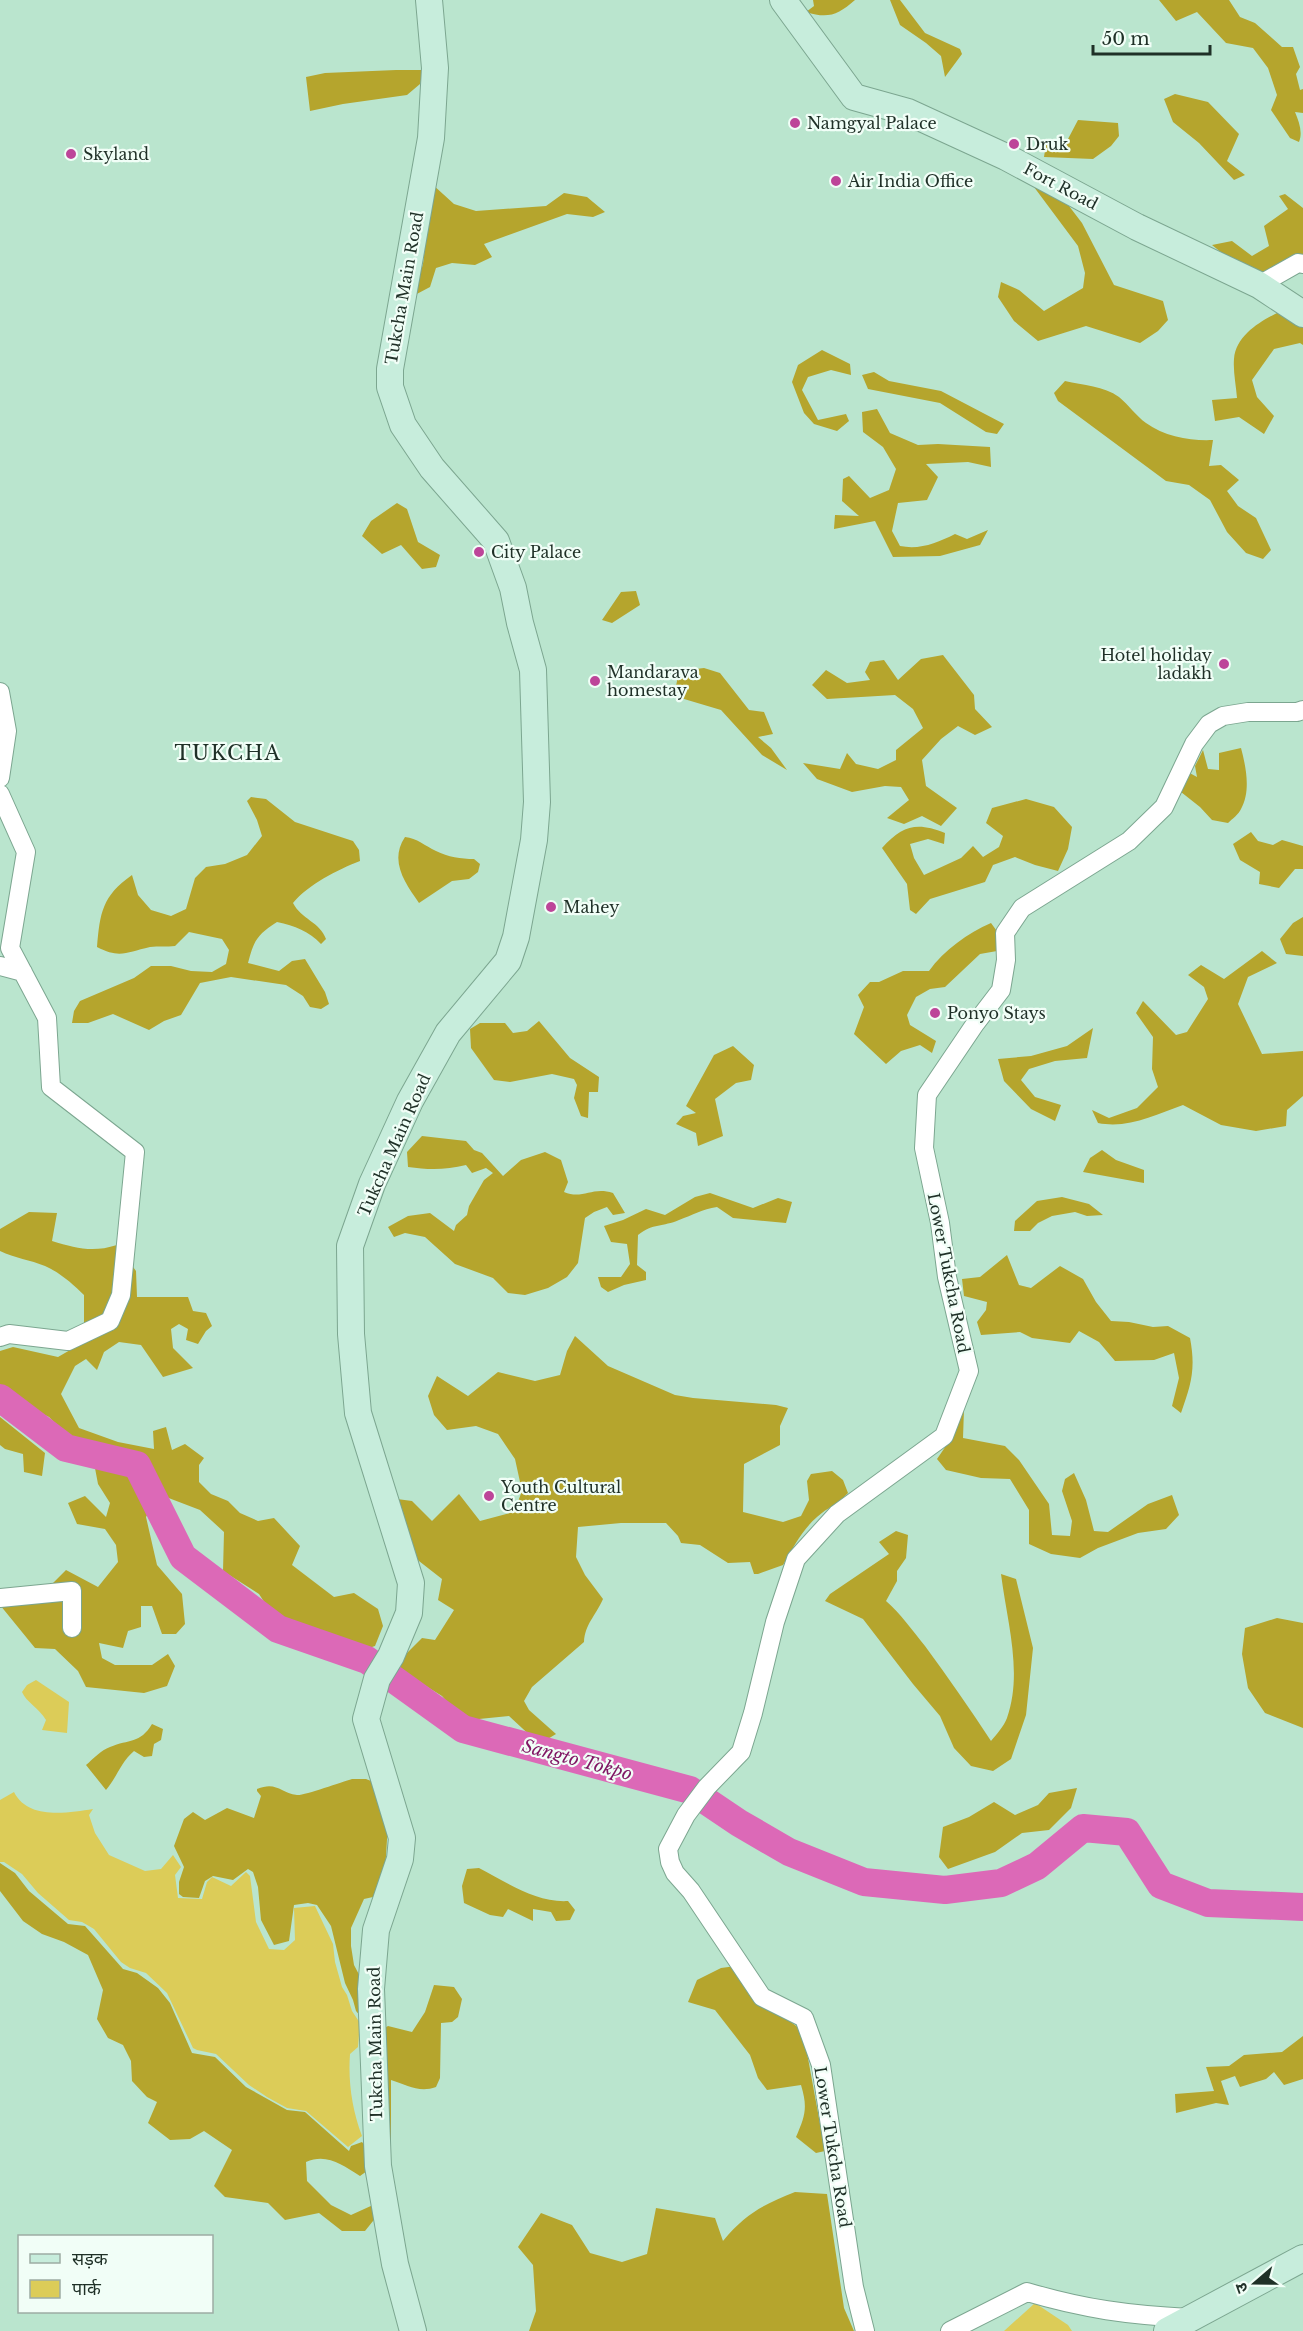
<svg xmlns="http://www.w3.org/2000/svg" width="1303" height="2331" viewBox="0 0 1303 2331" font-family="'Libre Baskerville','Noto Sans Devanagari',serif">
<rect width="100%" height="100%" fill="#bae5ce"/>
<path fill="#dccc58" d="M36,1680L69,1702L67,1733L42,1730L46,1720C39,1708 26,1702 22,1692L27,1685Z
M14,1792C28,1820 67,1813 93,1809L89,1815L95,1833L109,1855L145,1871L161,1869L173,1855L181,1867L175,1875L178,1898L202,1899L207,1882L212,1877L231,1886L246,1872L250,1876L256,1922L269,1949L284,1950L295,1940L294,1908L315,1906L333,1944L335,1962L342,1987L347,1995L352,2011L360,2023L358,2047L350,2054C348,2082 352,2109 362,2136L348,2147L306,2111L287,2108L267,2097L249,2085L216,2054L197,2050L193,2048L167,1993L146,1973L130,1968L121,1962L94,1929L82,1922L69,1920L38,1893L22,1874L4,1862H0V1800Z
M1035,2303L1068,2325L1072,2331H1004Z"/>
<path fill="#b5a52d" d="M813,0H855C838,15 828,19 806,12L814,6Z
M890,0H900L925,33L960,49L962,54L945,77L941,56L926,43L900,25Z
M1159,0H1229L1240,17L1255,23L1282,47H1293L1300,67L1296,74L1300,90L1303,89V113L1295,112C1299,122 1303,132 1299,142L1290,138L1271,110L1277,95L1268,68L1253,48L1226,43L1197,12L1176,21Z
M396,70H423L420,84L407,95L343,104L310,111L306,77L325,73Z
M1175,94L1208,102L1239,134L1227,161L1245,175L1234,180L1199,143L1173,122L1164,99Z
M1078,120L1118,123L1119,136L1111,146L1093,159L1044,157L1046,144L1068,139Z
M432,184L454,204L476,211L546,206L564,193L587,197L605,212L593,217L567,214L484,244L492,257L475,265L452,263L436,268L430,287L413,296L423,264Z
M1034,187L1059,193L1082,223L1114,285L1163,301L1168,320L1158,331L1140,343L1086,326L1038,341L1014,321L998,297L1001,282L1019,290L1044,311L1083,288L1085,273L1078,246Z
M1285,194L1303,208V261L1266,275L1237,265L1212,245L1232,241L1252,256L1269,246L1264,226L1288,209L1279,196Z
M1279,312L1303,327V345L1300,343L1274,349L1252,380L1257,397L1274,416L1264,434L1239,417L1215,421L1212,400L1237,398C1236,385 1233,371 1234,359C1236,335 1261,321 1279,312Z
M822,350L850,364L851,375L831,370L808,377L802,390L818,420L846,414L849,421L837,431L814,424L804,413L792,382L798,365Z
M874,372L889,381L941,391L1004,424L997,434L986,432L940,403L868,389L862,375Z
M1065,381C1083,385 1104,386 1119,397C1129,405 1136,416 1146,423C1165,437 1191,441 1213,440L1209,466L1221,465L1239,480L1227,491L1238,506L1256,518L1271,550L1263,559L1246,553L1227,532L1210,500L1189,485L1166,481L1058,401L1054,393Z
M877,409L890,433L918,445L938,444L990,447L991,467L968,462L926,464L938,477L927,500L898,503L892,531L900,546C920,550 937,543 955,534L967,539L988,530L980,545L940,556L893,557L875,521L834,529L835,515L859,516L842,501L843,479L849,476L870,498L889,490L896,469L883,447L863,432L862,412Z
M397,503L407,509L418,542L440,555L436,567L422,569L401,545L382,554L362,536L371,521Z
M636,591L640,605L612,623L602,620L621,592Z
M943,655L974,695L975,709L992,727L975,735L958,726L941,739L922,760L926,786L957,808L941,826L922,816L904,824L887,818L909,800L901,787L885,786L852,792L817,779L803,763L840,769L847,753L856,764L878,769L896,760V750L923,728L913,709L895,695L827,699L812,685L826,670L847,683L870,680L865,672L870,662L884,660L898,680L921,659Z
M704,668L720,673L749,710L764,712L773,734L758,737L771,748L787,770L762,755L721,710L674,696L679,671Z
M1241,748C1246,767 1251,791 1241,809C1239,814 1232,819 1228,823L1212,820L1200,807L1181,792L1186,771L1197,777L1195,766L1203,750L1208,769L1219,770V753Z
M251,797L266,799L295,822L353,841L359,850L360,861C337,870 309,884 293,903C301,919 320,922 326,939L321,944C309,931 295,926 277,922C257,935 254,940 248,963L279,971L292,961L305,959L325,992L329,1004L321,1009L310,1007L303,996L286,985L231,977L200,983L181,1015L164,1021L149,1030L113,1014L88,1023H72L74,1011L80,1001L134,978L151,966H171L191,971L212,972L226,964L229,950L222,939L189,932L175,946C167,947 158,946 150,947C127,952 120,959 97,947C100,913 102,896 132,875L138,895L151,910L171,916L186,909L195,878L206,867L225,864L247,855L262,836L257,820L247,801Z
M1026,799L1054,807L1072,827L1068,849L1058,871L1035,865L1015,857L993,865L985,882L930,899L916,914L910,910L907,884L882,848C903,825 917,822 945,833L944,844L928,839L910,844L914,858L924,875L961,858L973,846L983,857L999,847L1003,836L986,823L992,808Z
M1251,832L1258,841L1273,845L1282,840L1303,846V869H1295L1279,888L1259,884L1260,872L1240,860L1233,844Z
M405,837C417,838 425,846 436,851C448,857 461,859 474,859L480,864L478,872L469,879L452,881L419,903C405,883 389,861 405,837Z
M1303,917V956L1286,954L1280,939L1293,923Z
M991,923L999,934L997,951L980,954L945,987L930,989L916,997L907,1015L910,1025L936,1041L932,1053L920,1045L901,1051L886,1064L854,1034L864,1007L858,995L870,982H879L903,971H929C944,950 968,933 991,923Z
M1262,951L1277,963L1248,977L1238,1004L1262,1054L1303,1051V1096L1287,1110L1286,1126L1256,1131L1221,1125L1183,1105C1155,1115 1128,1129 1098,1123L1092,1110L1109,1118L1137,1108L1158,1087L1152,1069L1153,1037L1136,1013L1143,1001L1176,1035L1187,1032L1208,999L1204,987L1188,975L1201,965L1224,979Z
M539,1021L570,1058L599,1077L598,1092H589L588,1118L581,1116L574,1098L577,1085L574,1079L552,1074L510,1082L494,1080L471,1048L470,1029L480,1023H505L513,1033L527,1031Z
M1093,1028L1087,1058L1055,1061L1029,1069L1021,1080L1035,1097L1061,1105L1055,1121L1031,1109L1004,1081L998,1059L1031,1056L1067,1046Z
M733,1046L754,1065L751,1080L736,1083L715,1099L723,1136L698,1146L696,1133L676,1124L683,1116L696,1113L686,1106L714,1055Z
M422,1136L466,1141L474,1150L482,1153L503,1176L521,1160L545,1152L561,1160L568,1182L564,1192C583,1200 592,1186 613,1193L625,1213L613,1215L607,1207L594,1212L585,1218L578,1263L567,1277L548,1288L525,1295L508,1293L493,1278L455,1264L425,1237L405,1233L394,1237L388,1227L408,1216L430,1213L454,1231L456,1225L467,1215L469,1206L484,1180L493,1173L486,1168L472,1173L466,1165C446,1170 429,1170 408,1167L407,1152Z
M1102,1150L1116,1160L1144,1170V1183L1083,1172L1090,1158Z
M710,1193L753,1208L778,1198L792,1202L786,1223L733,1218L717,1207C702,1209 693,1215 679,1220C663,1227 653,1223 638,1235L637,1265L646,1272V1280L624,1285L608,1292L601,1287L598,1277H621L630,1264L627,1244L611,1242L604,1226L623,1220L646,1209L665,1215L695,1197Z
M1062,1197L1089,1204L1103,1215L1087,1216L1075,1212L1052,1216L1038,1223L1030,1231H1014L1015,1221L1037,1201Z
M29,1212L57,1213L52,1241C76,1248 92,1253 117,1245L136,1271L137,1297H188L193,1311L206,1313L212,1326L206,1331L198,1344L186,1340L188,1329L179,1324L171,1329L173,1348L193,1368L163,1377L141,1345L119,1342L104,1352L97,1370L86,1359L75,1366L61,1394L79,1428L118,1442L154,1449L153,1431L166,1427L172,1450L185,1444L204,1458L199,1465V1482L211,1494L228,1501L240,1513L258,1521L274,1518L300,1546L292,1565L334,1597L354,1593L378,1609L383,1626L375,1646L360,1651L313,1634L272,1614L259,1594L223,1571L224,1532L200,1510L166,1497L151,1508L146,1517L157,1565L182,1594L185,1624L176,1634H162L152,1606H141V1627L128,1631L123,1648L99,1643L102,1658L115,1665H152L168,1654L175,1666L167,1686L144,1693L86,1687L78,1671L55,1649L35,1648L0,1605L12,1596L53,1583L66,1570L98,1587L118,1562L116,1545L105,1529L77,1524L68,1503L85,1496L106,1517L110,1503L98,1484L91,1447L70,1438L49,1417L28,1407L0,1387V1351L13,1347L58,1357L84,1342V1295C73,1284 59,1272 45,1266C30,1260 15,1258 0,1251V1229Z
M1007,1255L1019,1285L1031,1288L1060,1266L1083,1279L1096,1302L1111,1321L1129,1322L1153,1327L1168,1326L1190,1338C1196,1369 1191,1385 1181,1413L1172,1406L1179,1378L1174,1353L1154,1360L1115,1361L1099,1342L1079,1331L1070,1343L1032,1338L1020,1332L981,1335L977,1322L986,1310L987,1302L964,1296L962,1279L980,1277Z
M575,1336L608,1366L675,1395L693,1398L776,1405L788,1408L780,1426V1445L744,1464L743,1512L783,1522L801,1516L809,1500L807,1481L811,1474L832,1471L843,1480L848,1493C836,1506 828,1507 817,1517C802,1530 793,1548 783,1565L758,1574H754L750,1562L728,1563L700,1545L681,1543L678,1536L666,1523H621L578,1527L576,1557L585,1575L603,1599C595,1617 585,1624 584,1642L532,1687L524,1701L529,1710L556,1734L546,1740H535L509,1716L469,1720L456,1712L442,1696L421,1683L399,1678L402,1658L422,1638L435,1640L454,1610L438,1600L442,1579L410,1554L397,1499L412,1501L432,1521L459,1494L480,1521L514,1512L522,1491L515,1459L498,1434L476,1426L447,1430L434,1415L428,1396L437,1376L468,1396L498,1372L535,1381L560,1375L567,1351Z
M964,1409L963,1438L1005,1446L1019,1460L1049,1504L1052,1535L1070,1536L1072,1521L1062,1491L1065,1479L1074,1473L1086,1500L1094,1531L1108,1532L1148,1504L1172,1495L1179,1515L1166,1529L1138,1533L1098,1548L1080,1558L1051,1554L1029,1544V1510L1010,1479L981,1478L946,1470L937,1459L950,1440L957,1415Z
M0,1417L45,1453L42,1476L24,1472L23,1454L5,1449L0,1445Z
M896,1531L908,1535L906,1558L897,1571V1581L886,1601C901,1614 912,1630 925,1646C948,1677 970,1709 991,1741C996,1735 1004,1726 1007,1718C1023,1672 1007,1622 1001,1574L1016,1579L1033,1648L1026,1715L1011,1759L993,1771L971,1766L954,1748L940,1716L913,1684L863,1619L825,1601L830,1594L889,1554L879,1542Z
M1277,1618L1303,1623V1728L1265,1713L1248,1688L1242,1654L1245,1628Z
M152,1724L163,1729L161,1740L154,1744L152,1756L144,1757L134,1751C121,1762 117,1777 106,1790L86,1765C93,1759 101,1750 110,1747C129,1739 140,1744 152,1724Z
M352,1779H366L376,1783L388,1823L385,1872L378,1893L373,1897L364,1899L351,1928V1946L354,1965L365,1986L362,2018L356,2011L353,2000L345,1983L331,1926L317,1905L308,1903L294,1905L289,1941L274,1945L261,1920L258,1887L253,1872L248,1869L233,1880L213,1876L205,1881L199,1898L183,1897L179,1894V1882L184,1867L174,1846L184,1819L193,1812L205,1820L227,1808L254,1818L261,1796L257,1791V1789C277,1781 280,1793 297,1795C303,1796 342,1782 352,1779Z
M1077,1788L1071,1808L1049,1830L1022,1833L995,1852L948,1869L939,1857L943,1827L969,1817L994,1802L1015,1815L1038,1805L1049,1793Z
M0,1863L15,1873L29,1891L68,1924L85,1926L123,1969L137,1973L158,1988L170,2003L192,2053L215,2057L246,2087L287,2110L305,2112L349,2151L351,2146L362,2142L370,2152L367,2171L360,2176C342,2165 327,2153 306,2162L307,2181L331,2205L351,2215L373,2205L377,2216L365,2231H342L319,2213L285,2220L268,2203L225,2197L214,2186L232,2150L204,2131L190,2139L170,2140L148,2123L157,2102L147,2097L132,2081L131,2061L123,2045L108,2038L97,2019L103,1990L88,1955L64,1942L42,1934L23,1921L0,1891Z
M479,1868C506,1882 537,1903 568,1901L575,1910L570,1920L556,1921L551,1912L533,1909V1921L508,1909L503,1917L490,1915L464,1903L462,1886L467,1869Z
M736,1966L784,2017L803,2031L825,2151L816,2153L796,2137C805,2116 808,2108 801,2085L767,2090L758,2078L750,2055L715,2010L688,2002L697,1980L721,1968Z
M434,1985L454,1987L462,1999L458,2017L452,2022L441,2023L440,2078L436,2087C419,2093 407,2085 391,2080V2151L384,2157L377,2033L388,2026L412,2032L425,2012Z
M1303,2036V2079L1284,2085L1274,2072L1266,2079L1240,2087L1235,2076L1221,2081L1229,2105L1216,2103L1176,2113L1175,2094L1214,2091L1206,2067L1229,2066L1244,2055L1282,2052Z
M795,2192L827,2194L844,2308L854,2331H529L536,2311L533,2265L518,2247L541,2213L572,2225L590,2253L622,2262L647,2254L656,2208L715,2218L723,2241C746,2213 763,2205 795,2192Z"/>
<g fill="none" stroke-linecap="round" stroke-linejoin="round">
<path stroke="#dc69b7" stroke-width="28" d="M0,1398L66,1448L137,1465L183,1557L278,1629L367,1660L463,1729L690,1790L739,1823L789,1852L864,1882L945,1890L1001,1883L1037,1866L1083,1828L1127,1832L1161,1885L1208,1903L1303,1907"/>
<g stroke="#7ca690" stroke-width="20">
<path id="street" d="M1259,285L1298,263L1303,264
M0,692L7,731L0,778
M0,794L26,852L10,948L47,1018L51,1087L135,1152L121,1295L110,1321L68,1341L9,1334L0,1337
M0,966L23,972
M0,1598L72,1591V1628
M865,2331L854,2287L821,2065L804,2018L762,1997L691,1891L675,1873L670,1862L668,1849L686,1815L707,1787L741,1752L753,1713L775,1622L796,1559L837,1514L944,1436L969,1371L947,1277L940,1223L924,1148L927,1095L975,1024L1001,990L1006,960L1005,933L1022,908L1129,841L1164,807L1194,744L1209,724L1223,716L1248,712H1297L1303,710
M950,2331L1027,2292C1084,2309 1129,2315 1189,2318"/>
</g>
<g stroke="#7ca690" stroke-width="28">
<path id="secondary" d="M783,0L854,97L908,112L1006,157L1137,227L1259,285L1303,314
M413,2331L395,2264L378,2166L371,1989L376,1930L400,1859L402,1838L366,1719L377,1679L391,1656L409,1613L411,1583L358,1413L351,1334L350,1246L372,1184L410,1101L448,1033L508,961L516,937L534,840L537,802L533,670L520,623L513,588L496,541L432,468L403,425L390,387V369L431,138L435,68L429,0
M1167,2331L1303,2258"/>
</g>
<use href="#street" stroke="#fff" stroke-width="18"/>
<use href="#secondary" stroke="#c7eddc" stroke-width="26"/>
</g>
<g fill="#bd4599" stroke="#f1fef7" stroke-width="2">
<circle cx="795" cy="123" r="6"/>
<circle cx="1014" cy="144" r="6"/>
<circle cx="71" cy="154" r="6"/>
<circle cx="836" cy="181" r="6"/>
<circle cx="479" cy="552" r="6"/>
<circle cx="1224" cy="664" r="6"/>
<circle cx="595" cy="681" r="6"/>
<circle cx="551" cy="907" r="6"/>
<circle cx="935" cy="1013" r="6"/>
<circle cx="489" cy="1496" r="6"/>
</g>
<g text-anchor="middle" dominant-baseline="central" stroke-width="4.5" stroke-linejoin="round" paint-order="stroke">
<g font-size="16" fill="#1f3027" stroke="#f1fef7" text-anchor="start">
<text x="807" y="123">Namgyal Palace</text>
<text x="1026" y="144">Druk</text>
<text x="83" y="154">Skyland</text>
<text x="848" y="181">Air India Office</text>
<text x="491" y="552">City Palace</text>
<text x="1212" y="655" text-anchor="end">Hotel holiday<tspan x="1212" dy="18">ladakh</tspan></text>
<text x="607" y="672">Mandarava<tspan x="607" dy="18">homestay</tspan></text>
<text x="563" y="907">Mahey</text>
<text x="947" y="1013">Ponyo Stays</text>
<text x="501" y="1487">Youth Cultural<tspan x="501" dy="18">Centre</tspan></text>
</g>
<g font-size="16" fill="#1f3027" stroke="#f1fef7">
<text transform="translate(1061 186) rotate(28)">Fort Road</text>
<text transform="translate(404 288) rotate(-80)">Tukcha Main Road</text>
<text transform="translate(394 1145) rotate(-66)">Tukcha Main Road</text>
<text transform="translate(949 1273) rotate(79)">Lower Tukcha Road</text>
<text transform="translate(375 2044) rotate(-91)">Tukcha Main Road</text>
<text transform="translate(833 2147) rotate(81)">Lower Tukcha Road</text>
</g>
<g font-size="18" font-style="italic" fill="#801764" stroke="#f1fef7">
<text transform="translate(577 1760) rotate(15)">Sangto Tokpo</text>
</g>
<g font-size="20" letter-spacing="1.5" fill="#1f3027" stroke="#f1fef7">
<text x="228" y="753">TUKCHA</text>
</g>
</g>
<rect x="18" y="2235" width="195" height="78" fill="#f1fef7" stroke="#9daca4" stroke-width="1.5"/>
<rect x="30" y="2254" width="30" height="9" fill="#c7eddc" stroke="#9daca4" stroke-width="1.5"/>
<text x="72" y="2265" font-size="18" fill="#1f3027">सड़क</text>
<rect x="30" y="2280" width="30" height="18" fill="#dccc58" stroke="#9daca4" stroke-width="1.5"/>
<text x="72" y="2295" font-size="18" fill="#1f3027">पार्क</text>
<g transform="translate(1255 2283) rotate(250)" stroke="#f1fef7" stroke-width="4.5" paint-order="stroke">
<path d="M0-4.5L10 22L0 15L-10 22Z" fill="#1f3027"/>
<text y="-9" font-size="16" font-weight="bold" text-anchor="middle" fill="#1f3027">उ</text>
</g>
<path d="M1093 45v9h117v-9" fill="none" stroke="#1f3027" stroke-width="3"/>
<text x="1102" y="45" font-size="18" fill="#1f3027" stroke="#f1fef7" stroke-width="4.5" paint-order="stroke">50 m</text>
</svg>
